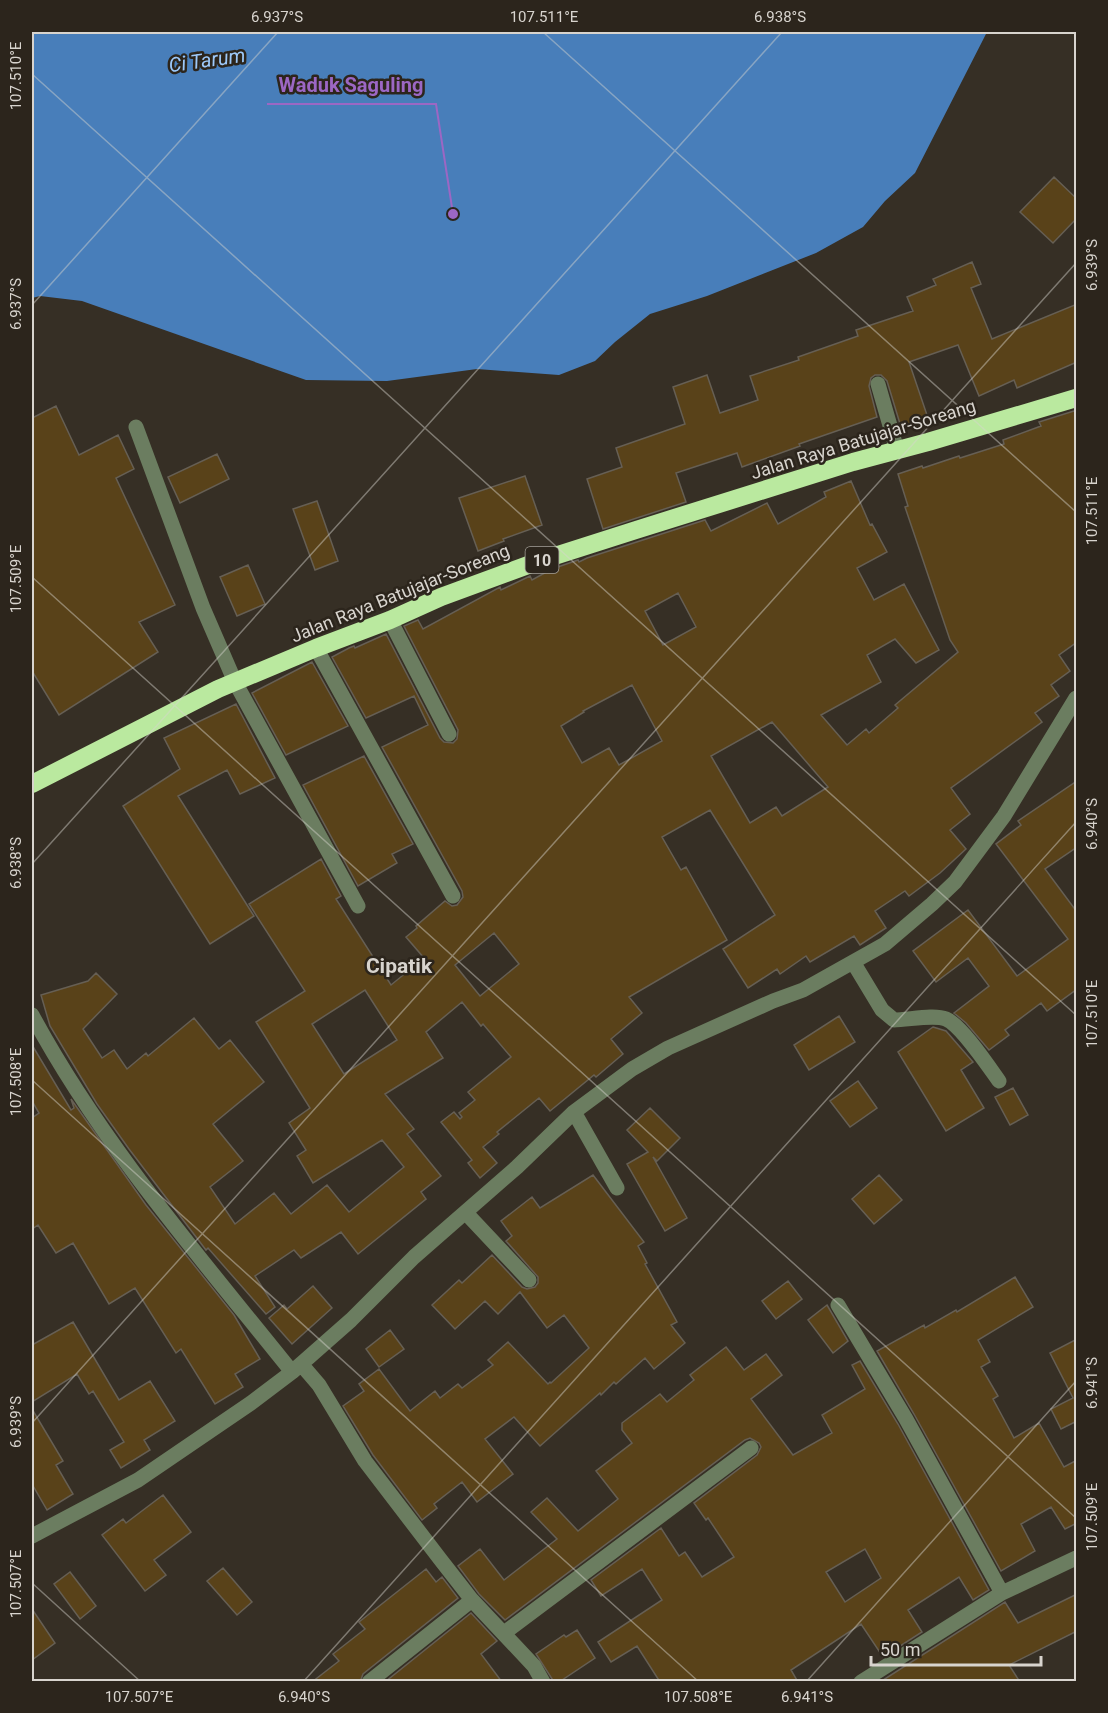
<svg xmlns="http://www.w3.org/2000/svg" width="1108" height="1713" viewBox="0 0 1108 1713" font-family="Roboto,sans-serif">
<rect width="100%" height="100%" fill="#362f25"/>
<path fill="#487eba" d="M32,32H987L915,173L885,201L863,227L816,253L707,296L650,314L615,342L595,361L559,375L477,369L387,381L306,380L82,301L40,296L32,298Z"/>
<path fill="#594219" stroke="#665f54" stroke-width="1.5" fill-rule="evenodd" d="M1054,177L1077,199V218L1053,243L1020,212Z
M972,262L981,284L971,288L992,339L1077,304V362L1017,388L1014,380L979,396L958,345L909,362L928,418L901,427L887,381L881,375H875L871,378L869,386L877,417L799,444L800,446L742,467L737,453L676,473L686,502L603,529L587,479L622,467L616,448L685,424L673,387L707,375L720,413L758,400L750,376L799,360L798,357L858,336L856,330L913,311L907,297L936,285L933,279Z
M56,406L79,455L118,435L134,469L116,478L175,605L139,622L158,652L59,715L32,671V418Z
M1077,410V642L1059,655L1070,671L1051,685L1059,696L1035,713L1042,722L951,788L970,814L950,830L966,849L940,873L909,896L905,891L875,911L886,928L860,945L854,936L810,962L806,956L780,974L777,969L748,988L723,949L775,915L710,810L662,837L681,870L686,867L727,940L629,997L642,1013L611,1039L623,1054L596,1077L594,1075L550,1111L539,1098L497,1132L499,1134L483,1147L497,1163L480,1178L468,1163L472,1160L441,1122L454,1112L460,1119L462,1117L459,1113L475,1100L468,1092L511,1057L483,1024L481,1026L462,1002L426,1032L443,1058L385,1094L414,1129L407,1134L441,1176L421,1192L426,1199L358,1254L341,1232L301,1258L294,1250L255,1276L275,1307L266,1314L208,1248L206,1250L129,1149L97,1104L50,1026L41,995L88,981L96,973L117,994L83,1029L102,1058L114,1050L127,1069L146,1053L148,1056L194,1018L219,1049L230,1040L264,1082L213,1124L243,1161L210,1187L235,1224L274,1193L291,1214L327,1185L349,1212L404,1167L382,1140L313,1183L297,1156L306,1150L289,1123L310,1108L256,1022L305,991L249,904L321,859L341,896L336,899L391,985L424,958L406,937L417,928L416,926L445,901L452,906L457,905L463,897L462,891L382,747L428,725L414,696L366,718L332,657L349,648L354,646L355,648L386,634L440,738L444,742L453,743L457,739L458,730L404,626L418,620L423,629L500,587L501,590L530,576L532,580L552,569L578,560L579,562L587,558L705,520L711,531L767,503L778,524L826,497L824,492L851,481L870,525L872,524L887,552L857,568L874,600L904,584L939,650L916,663L895,639L867,655L881,682L821,715L847,745L866,729L869,733L898,708L895,705L958,652L950,640L905,507L908,506L898,474L922,466L923,468L959,456L960,458L1004,444L1003,440L1041,426L1039,422ZM678,593L696,627L663,645L645,611ZM632,685L662,741L619,765L609,748L582,763L561,726L584,712L583,711ZM772,722L828,787L782,816L776,807L750,823L711,756ZM494,933L519,964L480,996L455,965ZM365,990L397,1040L344,1074L312,1024Z
M217,454L229,479L180,503L168,477Z
M525,476L542,525L503,539L504,541L478,551L459,498Z
M317,501L338,561L315,570L293,509Z
M248,565L265,604L237,616L220,577Z
M312,662L348,726L286,755L252,693Z
M236,704L275,778L240,794L227,770L178,796L254,916L210,944L123,806L180,769L164,738Z
M364,756L413,844L392,854L397,863L358,886L303,785Z
M1077,781V847L1045,869L1077,912V989L1047,1011L1041,1003L1005,1030L1009,1035L989,1050L966,1023L954,1013L989,986L968,958L936,982L913,951L968,910L1017,976L1068,939L996,844L1021,825L1018,821Z
M839,1016L855,1042L809,1070L794,1045Z
M933,1027L946,1031L973,1062L961,1070L984,1108L946,1131L898,1052Z
M32,1045L71,1110L74,1108L71,1099L146,1205L234,1315L260,1359L235,1374L243,1387L215,1404L181,1349L176,1353L135,1288L109,1304L73,1243L56,1253L38,1225L32,1229V1118L39,1113L32,1101Z
M858,1081L877,1108L850,1127L830,1101Z
M1013,1088L1028,1115L1010,1125L995,1097Z
M650,1108L680,1138L657,1161L653,1157L687,1218L665,1231L627,1164L648,1152L627,1130Z
M593,1175L644,1242L638,1246L647,1263L645,1264L677,1322L671,1325L685,1343L654,1369L645,1358L616,1384L614,1382L601,1395L600,1393L540,1446L514,1417L485,1439L513,1474L477,1502L462,1482L434,1504L437,1508L422,1520L373,1455L343,1406L364,1391L359,1384L379,1369L410,1411L435,1391L440,1398L458,1384L462,1388L493,1365L488,1360L508,1342L548,1384L550,1382L551,1383L589,1348L564,1315L547,1328L520,1292L498,1314L485,1301L455,1329L432,1305L459,1280L462,1283L492,1255L522,1287L527,1289L535,1287L538,1283V1277L506,1241L512,1236L501,1221L532,1197L540,1208Z
M879,1175L902,1200L874,1224L852,1199Z
M1015,1277L1033,1307L978,1340L990,1362L981,1367L998,1396L993,1399L1014,1438L1039,1423L1064,1467L1077,1460V1523L1065,1529L1051,1507L1021,1524L1035,1551L1001,1571L914,1414L877,1351L924,1325L925,1328L956,1310L957,1312Z
M788,1281L802,1299L776,1319L762,1301Z
M313,1286L332,1308L292,1344L269,1318L284,1305L287,1309Z
M827,1305L848,1341L833,1353L808,1320Z
M73,1322L119,1400L150,1381L175,1421L144,1440L150,1450L121,1468L110,1450L124,1442L93,1391L89,1394L77,1374L32,1402V1345Z
M390,1330L404,1349L379,1367L366,1349Z
M1077,1339V1421L1061,1429L1051,1409L1073,1398L1050,1353Z
M726,1347L744,1370L766,1354L782,1375L751,1399L793,1455L832,1433L822,1415L865,1389L852,1365L860,1361L898,1424L989,1590L973,1600L959,1577L908,1610L922,1632L883,1657L861,1624L791,1670L798,1682H660L637,1646L611,1662L598,1642L662,1600L642,1569L601,1596L591,1580L661,1528L679,1556L685,1552L702,1577L734,1557L708,1518L706,1520L694,1503L757,1455L761,1447L759,1443L750,1438L745,1440L505,1620L479,1594L458,1566L480,1549L504,1580L557,1539L531,1512L547,1498L578,1531L618,1499L596,1471L632,1443L622,1430V1423L660,1394L667,1402L694,1380L690,1375ZM865,1549L881,1578L845,1602L826,1572Z
M32,1409L63,1461L56,1465L73,1494L47,1510L32,1484Z
M163,1495L191,1532L154,1560L166,1575L145,1591L102,1535L123,1519L126,1523Z
M223,1568L252,1602L237,1615L207,1581Z
M426,1569L436,1582L442,1577L458,1598L363,1674L360,1682H312L339,1661L333,1654L365,1629L359,1622Z
M70,1572L96,1606L80,1619L54,1584Z
M1077,1594V1631L1009,1665L1020,1682H880L1005,1602L1018,1623Z
M32,1609L55,1643L32,1660Z
M471,1613L497,1641L481,1654L502,1682H385Z
M577,1630L595,1658L559,1682H554L536,1654L564,1635L566,1637Z"/>
<g fill="none" stroke-linecap="round" stroke-linejoin="round">
<path stroke="#6b7d60" stroke-width="15" d="M878,384L897,450
M136,427L203,608L235,682L358,906
M390,620L449,734
M316,648L453,896
M853,962L882,1010L894,1020C908,1020 934,1014 946,1019C961,1025 989,1067 999,1081
M32,1015C102,1145 200,1257 292,1372
M574,1112L617,1188
M466,1213L529,1280
M838,1305L906,1419L1002,1593
M301,1364L319,1385L365,1461L440,1559L472,1600L534,1666L543,1682
M32,1536L138,1480L251,1403L292,1372L351,1320L414,1257L517,1167L574,1112L632,1069L668,1048L773,1001L803,990L885,944L932,904L955,882L1004,816L1076,698
M504,1633L751,1448
M369,1682L472,1600
M861,1682L1002,1593L1076,1558"/>
<path stroke="#bae99f" stroke-width="18" d="M32,784L218,689L316,648L390,620L441,597L539,561L636,530L853,462L928,442L1076,398"/>
</g>
<path fill="none" stroke="#d8d4ce" stroke-width="1.5" stroke-opacity="0.45" d="M543,32L1076,512M32,74L1076,1015M32,305L278,32M32,577L1076,1518M32,864L782,32M32,1080L699,1682M32,1423L1076,263M32,1583L141,1682M303,1682L1076,822M806,1682L1076,1381"/>
<g text-anchor="middle" dominant-baseline="central" stroke-width="5" stroke-linejoin="round" paint-order="stroke">
<rect fill="#2c251c" stroke="#a4a099" stroke-width="1.5" x="525.5" y="547" width="33" height="26" rx="4.5"/>
<g font-size="16" font-weight="bold" fill="#d8d4ce">
<text x="542" y="560">10</text>
</g>
<g font-size="18" fill="#d8d4ce" stroke="#2c251c">
<text transform="translate(863 439) rotate(-17)">Jalan Raya Batujajar-Soreang</text>
<text transform="translate(400 593) rotate(-22)">Jalan Raya Batujajar-Soreang</text>
</g>
<g font-size="20" font-style="italic" fill="#9dc9fa" stroke="#2c251c">
<text transform="translate(207 60) rotate(-8)">Ci Tarum</text>
</g>
<g font-size="21" font-weight="bold" fill="#d8d4ce" stroke="#2c251c">
<text x="399" y="966">Cipatik</text>
</g>
</g>
<path fill="none" stroke="#9c67c4" stroke-width="2" d="M453 214L436 104H267"/>
<circle fill="#9c67c4" stroke="#2c251c" stroke-width="2" cx="453" cy="214" r="6"/>
<g font-size="20" text-anchor="middle" font-weight="bold" fill="#9c67c4" stroke="#2c251c" stroke-width="5" stroke-linejoin="round" paint-order="stroke">
<text x="351" y="92">Waduk Saguling</text>
</g>
<rect width="1108" height="1713" fill="none" stroke="#2c251c" stroke-width="66"/>
<path d="M871 1656v9h170v-9" fill="none" stroke="#d8d4ce" stroke-width="3"/>
<text x="880" y="1656" font-size="18" fill="#d8d4ce" stroke="#2c251c" stroke-width="4.5" paint-order="stroke">50 m</text>
<rect x="33" y="33" width="1042" height="1647" fill="none" stroke="#d8d4ce" stroke-width="2"/>
<g font-size="15" text-anchor="middle" fill="#d8d4ce">
<text x="277" y="22">6.937°S</text>
<text x="544" y="22">107.511°E</text>
<text x="780" y="22">6.938°S</text>
<text transform="translate(16 76) rotate(-90)" y="5">107.510°E</text>
<text transform="translate(1092 265) rotate(-90)" y="5">6.939°S</text>
<text transform="translate(16 304) rotate(-90)" y="5">6.937°S</text>
<text transform="translate(1092 511) rotate(-90)" y="5">107.511°E</text>
<text transform="translate(16 579) rotate(-90)" y="5">107.509°E</text>
<text transform="translate(1092 824) rotate(-90)" y="5">6.940°S</text>
<text transform="translate(16 863) rotate(-90)" y="5">6.938°S</text>
<text transform="translate(1092 1014) rotate(-90)" y="5">107.510°E</text>
<text transform="translate(16 1082) rotate(-90)" y="5">107.508°E</text>
<text transform="translate(1092 1383) rotate(-90)" y="5">6.941°S</text>
<text transform="translate(16 1422) rotate(-90)" y="5">6.939°S</text>
<text transform="translate(1092 1517) rotate(-90)" y="5">107.509°E</text>
<text transform="translate(16 1584) rotate(-90)" y="5">107.507°E</text>
<text x="139" y="1702">107.507°E</text>
<text x="304" y="1702">6.940°S</text>
<text x="698" y="1702">107.508°E</text>
<text x="807" y="1702">6.941°S</text>
</g>
</svg>
